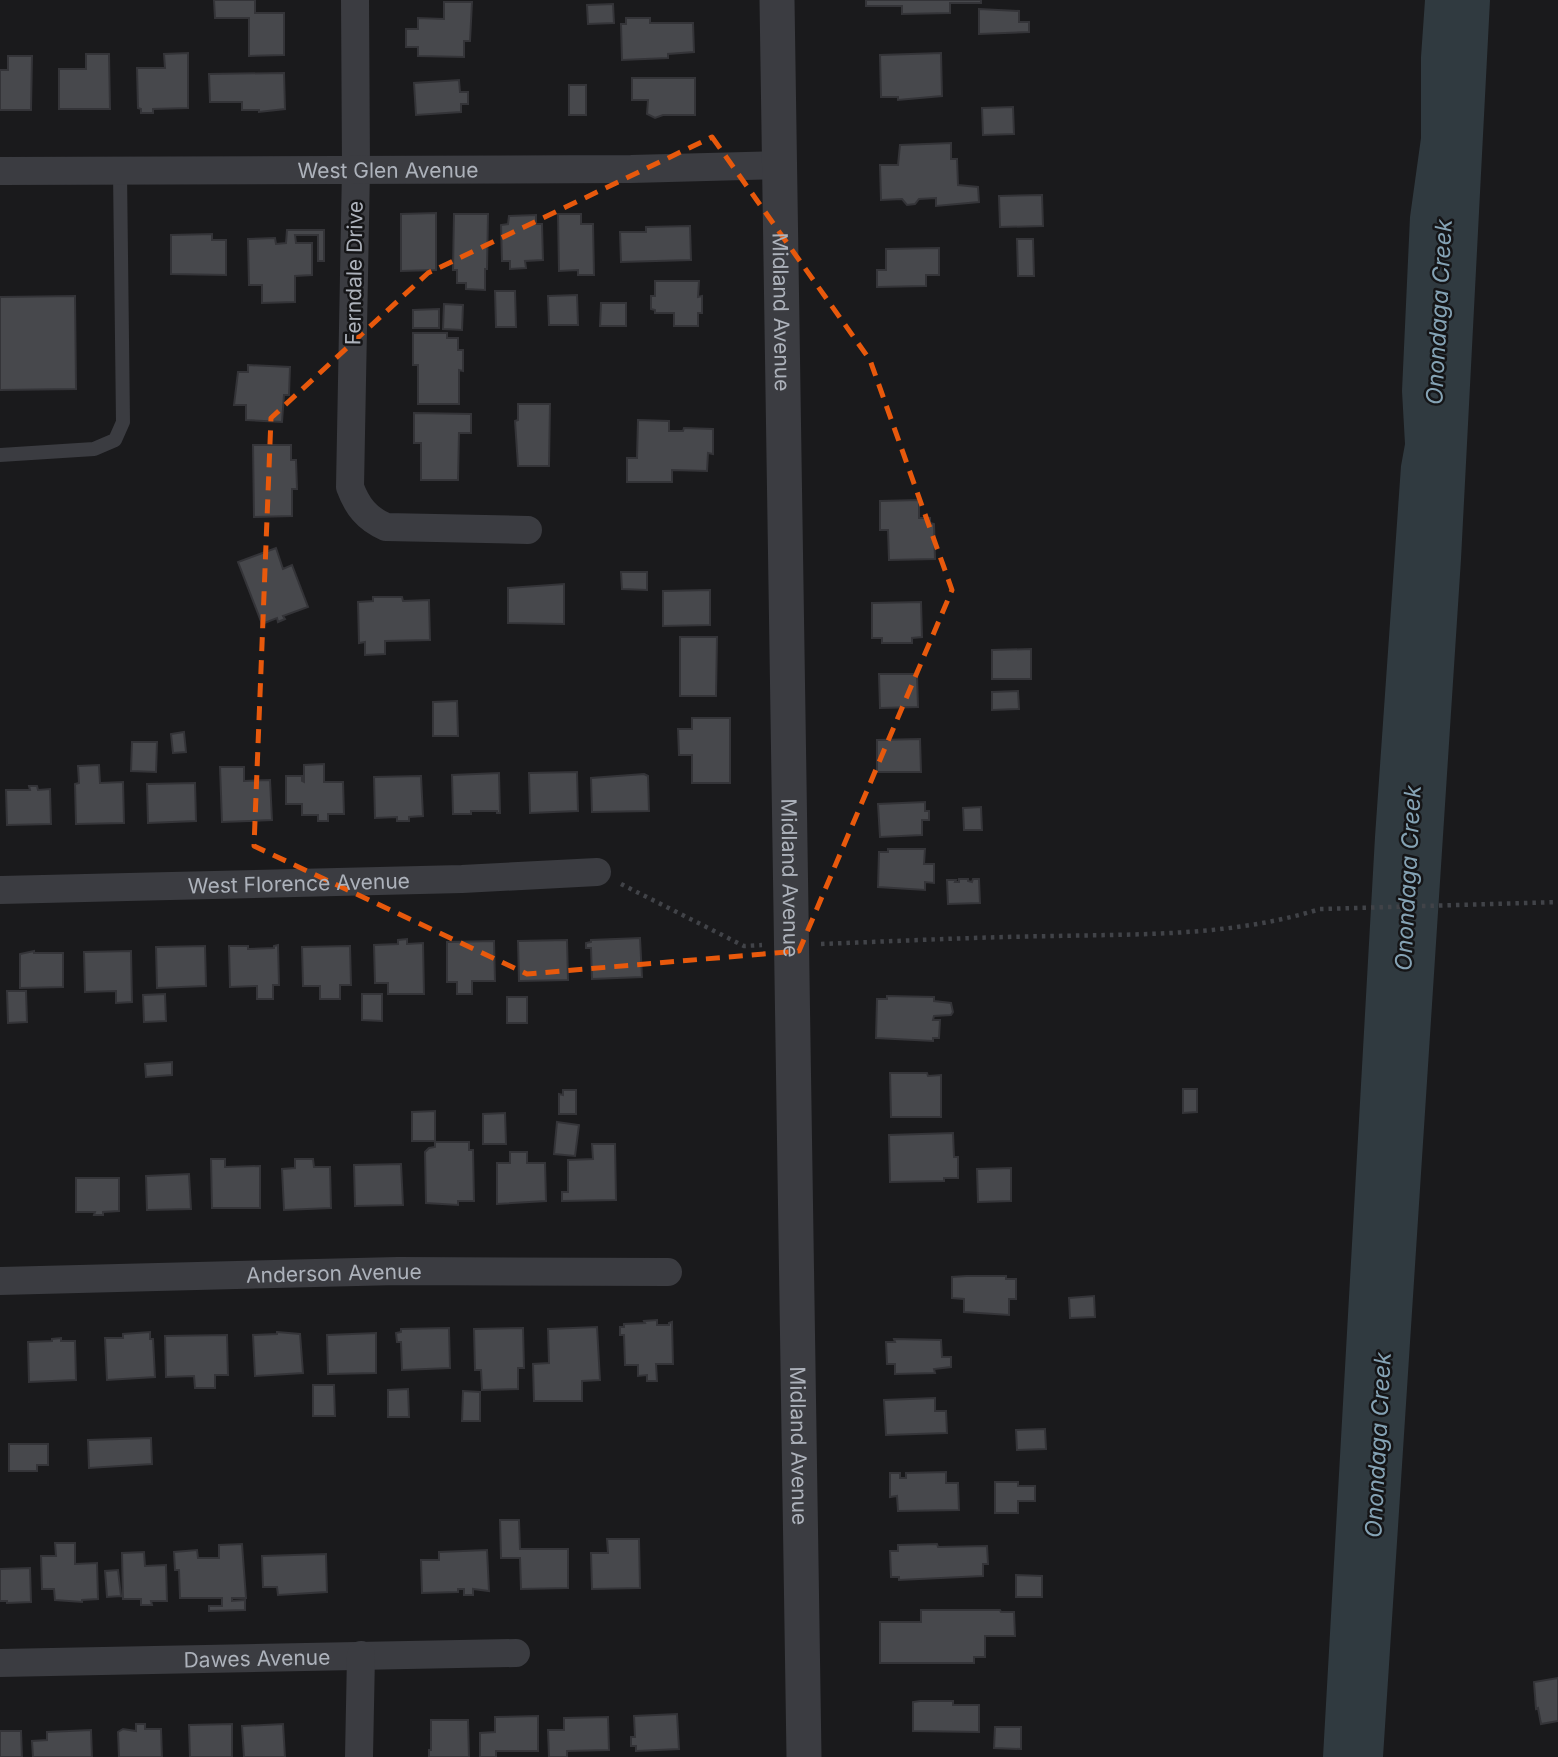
<svg xmlns="http://www.w3.org/2000/svg" width="1558" height="1757" viewBox="0 0 1558 1757" font-family="Inter,sans-serif">
<rect width="100%" height="100%" fill="#1a1a1c"/>
<path fill="#303a40" d="M1425,0H1490L1461,559L1383,1757H1323L1375,837L1401,466L1405,444L1402,391L1410,217L1421,138V57Z"/>
<path fill="#47484c" stroke="#343438" stroke-width="2" d="M214,0H255V13H284V55L249,56V18H215Z
M866,0H981V3H950V13L902,14V6H866Z
M444,2H472L470,41H464V57L418,56V47H406V29H418V18L444,19Z
M613,4L614,23L588,24L587,5Z
M979,9L1019,11V22H1029V32L979,34Z
M626,18H650V23H693L694,52L668,54V58L622,60L621,24H626Z
M188,53V108L153,109V113H141V109L138,108L137,68H165L164,54Z
M941,53L942,96L898,100V97H881L880,55Z
M86,54H109L110,109H59V69H86Z
M8,56H32L31,110H0V70H8Z
M284,73L285,109L259,112V110H242V102H210L209,74Z
M632,78H695V115H663L655,118L647,114L648,100H632Z
M459,80L460,92H468V104H461V112L416,115L414,83Z
M569,85H586V115H569Z
M1013,107L1014,134L983,135L982,108Z
M951,143V159H957L958,185L978,187L979,202L936,206V198L919,199L915,204L907,205L902,199L881,200L880,165H898L900,145Z
M1042,195L1043,226L1000,227L999,196Z
M436,213V270L401,271V214Z
M454,214H488L487,269H485V290L466,289V283H457V270H453Z
M558,214H581V224H593L594,275H578V270L559,271Z
M536,215V224H542L543,260L525,261L526,268L510,269V261H502L501,225L508,224L509,216Z
M690,226L691,260L621,262L620,232H646V227Z
M287,230H324V261H318V235H295L296,243H312V275L295,276V302L262,303V285H249L248,239L275,238L276,244L286,243Z
M212,234V240H226V275L171,274V235Z
M1017,239H1033L1034,276H1018Z
M939,248V275H926V286L877,287V270H886V249Z
M655,281H699L698,297L702,296V313H698V326H674V313H655V310L651,309V296H655Z
M495,291H515L516,327H496Z
M577,295L578,325H549L548,296Z
M75,296L76,389L0,390V297Z
M601,303H626V326H600Z
M444,304L463,305L462,330L443,329Z
M439,309V328H413V310Z
M413,333H447V338H458V350H463V371L459,370V404H418V365H413Z
M248,365L290,367L289,395H284L282,422L246,420V405H234L238,372H248Z
M518,404H550L549,466H518L515,421L518,420Z
M414,413L471,414V433H459L458,480H421V443H414Z
M638,420L669,421V431H683L684,428L713,429V454L708,453L707,471L672,470V482H627V458H637Z
M253,445H291V460H296L297,489H292V516L254,517Z
M919,500V518H930V523L934,524L935,559L889,560L888,530H880V501Z
M276,548L283,569L292,565L308,607L283,616L285,619L278,622L277,618L262,624L238,562Z
M621,572H647V590L622,589Z
M564,584V624L508,623V588Z
M710,590V625L663,626V591Z
M373,597H402L403,601L429,600L430,640L385,641V654L365,655V642L359,643L358,602L373,601Z
M921,602L922,637L912,638V643H882V638H872V603Z
M680,637H717L716,696H680Z
M1031,649V679H992V650Z
M879,674H917L918,707L880,708Z
M1018,691L1019,709L992,710V692Z
M457,701L458,736H433V702Z
M692,718H730V783H692V755H679L678,729H692Z
M184,732L186,752L173,753L171,734Z
M920,739L921,772H877V740Z
M132,742H157L156,772L131,771Z
M324,764V782H343L344,814H328V821H318V815H302V804H286V776H302V781L304,782V765Z
M99,765L100,783L123,782L124,823L76,824L75,784L79,783L78,766Z
M220,767H244V781L270,780L272,820L222,822Z
M577,772L578,811L530,813L529,773Z
M499,773L500,813H497V811H471V814H453L452,775Z
M644,774L648,776L649,811L592,812L591,778Z
M421,776L423,816L409,817V821H397V817L375,818L374,777Z
M195,783L196,821L148,823L147,784Z
M29,786H37L38,790L50,789L51,824L7,825L6,790H30Z
M925,802V811H929V820H922V835L880,837L878,804Z
M981,807L982,830H964L963,808Z
M888,849H925L924,864H934V883L925,882V890L878,887L879,852H888Z
M959,879H968V881L972,882L973,879H979L980,903L948,904L947,880H956L955,882H959Z
M640,938L642,977L592,979L591,948H586V943L591,942V940Z
M407,939V944L423,943L424,994H388V983H375L374,945L398,944V940Z
M567,940L568,980L519,981L518,941Z
M494,941L495,981H472V994H457V982H447V942Z
M278,945L279,985H273V999H257V986L230,987L229,946H248V949L274,948V946Z
M205,946L206,986L157,988L156,947Z
M350,946L351,985H340V999H320V986H303L302,947Z
M34,951V953H63V987L20,988V954Z
M131,951L132,1002L116,1003V991L85,992L84,952Z
M7,991H26L27,1022L8,1023Z
M165,994L166,1021L144,1022L143,995Z
M362,994H382V1021L362,1020Z
M887,996L934,997V1001L951,1003L953,1012L951,1015L934,1016L933,1020H940L939,1038H933V1041L876,1038L877,999H887Z
M507,997H527V1023H507Z
M172,1062V1075L146,1077L145,1064Z
M890,1073H927L928,1076L941,1075V1117H891Z
M1183,1089H1197V1112L1183,1113Z
M563,1090H576V1114H559V1094L563,1095Z
M435,1111V1141H412V1112Z
M505,1113L506,1144H483V1114Z
M557,1122L579,1125L575,1156L554,1154Z
M953,1133L954,1157H958V1178H944V1181L890,1182L889,1135Z
M435,1142H469V1150H473L474,1201H458V1205L426,1203L425,1152L429,1148L435,1147Z
M592,1144H615L616,1200L562,1201V1192H568V1160L593,1159Z
M510,1152H527V1163H545L546,1201L497,1204V1163H510Z
M211,1159H225V1167L260,1166V1208H212Z
M295,1159H313L314,1167H330L331,1208L284,1210L282,1169L295,1168Z
M401,1164L403,1205L355,1206L354,1165Z
M1011,1168V1201L978,1202L977,1169Z
M189,1174L191,1209L147,1210L146,1176Z
M76,1178H119V1211L103,1212V1215H94L95,1212H76Z
M966,1276H1006V1279H1016V1299H1009V1315L964,1312V1299L952,1298V1277Z
M1094,1296L1095,1317L1070,1318L1069,1298Z
M657,1320V1325H669V1323L672,1322L673,1364H656L657,1381H647V1375L638,1376V1365H625L624,1335H620V1327H624V1324L645,1323L644,1321Z
M597,1327L600,1380L582,1381V1401H534L533,1364L549,1363L548,1329Z
M449,1328L450,1368L402,1370L401,1342H397L396,1333L401,1332V1329Z
M523,1328L524,1368H518V1389L482,1390L481,1370H475L474,1329Z
M150,1332V1339H153L155,1377L107,1380L105,1338H123V1334Z
M277,1332L300,1334L303,1373L255,1376L253,1335L277,1334Z
M376,1333V1373L328,1374L327,1335Z
M227,1335L228,1375H215V1388H195L194,1376L166,1377L165,1336Z
M61,1338V1341H75L76,1380L29,1382L28,1342L52,1341V1339Z
M894,1339L941,1340L942,1357H951V1367L934,1369L935,1373L895,1374V1364H887L886,1342H895Z
M313,1385H334L335,1416H313Z
M408,1389L409,1417H388V1390Z
M463,1391L480,1392V1421H462Z
M935,1398V1411H946L947,1433L886,1435L884,1400Z
M1045,1429L1046,1449L1017,1450L1016,1430Z
M151,1438L152,1464L89,1468L88,1440Z
M9,1444H48V1465H37V1471H9Z
M946,1472V1483H958L959,1510L898,1511L897,1496L890,1497V1473H900V1478H906V1473Z
M995,1482H1018V1486H1035V1501H1018V1513H995Z
M500,1520H519L520,1549H568V1588L521,1589L520,1558H501Z
M607,1539H639L640,1588L592,1589L591,1553H608Z
M55,1543H75V1564L97,1563L98,1599L82,1600V1602L55,1600L54,1589H42L41,1556H56Z
M242,1544L246,1598H232V1601L245,1600V1610L209,1611V1606H222V1598H180L179,1570H175L174,1552L197,1550L198,1558H219V1545Z
M937,1544L938,1547L987,1546L988,1564H983V1576L899,1580V1577H891L890,1551H898V1545Z
M487,1550L489,1591L473,1589V1595H464V1589H458V1592L422,1593L421,1560H439V1552Z
M144,1552L145,1566L166,1565L167,1601H151L152,1605H141V1599H123L122,1553Z
M326,1554L327,1592L278,1595L277,1587H263L262,1556Z
M30,1568L31,1602L7,1603V1601H0V1569Z
M118,1570L121,1596L107,1597L105,1571Z
M1016,1575L1042,1576V1597H1016Z
M921,1610H1000L1001,1612H1014L1015,1636H985V1657H974V1663H880V1622H921Z
M1558,1678V1721L1541,1724L1538,1708L1536,1709L1534,1682Z
M920,1701H953V1705H979V1732L913,1731V1702Z
M677,1714L679,1749L636,1751V1746H631V1737H635L634,1716Z
M538,1716V1751H496V1757H480V1733L495,1732V1717Z
M608,1717L609,1750L567,1751V1757H549L548,1730H564V1718Z
M431,1720H468L469,1757H429V1750H431Z
M136,1724H145V1729H161L162,1757H119L118,1732L123,1729L136,1731Z
M232,1724V1757H190L189,1725Z
M283,1724L285,1757H244L242,1726Z
M995,1727H1021V1749L994,1748Z
M91,1730L92,1757H33L32,1741L47,1740V1732Z
M0,1731H21L22,1757H0Z"/>
<g fill="none" stroke-linecap="round" stroke-linejoin="round">
<path stroke="#414348" stroke-width="4.5" stroke-dasharray="3.5 5" stroke-linecap="butt" d="M621,884L744,946L762,945
M821,944C899,941 977,937 1056,936C1145,934 1234,936 1320,909L1558,902"/>
<path stroke="#3b3c41" stroke-width="14" d="M0,455L94,449L115,440L123,422L120,172"/>
<g stroke="#3b3c41" stroke-width="28">
<path d="M355,0L356,169L350,487C357,506 367,519 386,527L528,530"/>
<path id="s1" d="M0,171L631,169L778,165"/>
<path id="s2" d="M0,890L462,879L597,872"/>
<path id="s3" d="M0,1281L398,1271L668,1272"/>
<path id="s4" d="M0,1663L516,1653"/>
<path d="M359,1757L361,1655"/>
</g>
<path stroke="#3b3c41" stroke-width="35" id="s5" d="M777,0L804,1757"/>
</g>
<path fill="none" stroke="#e8590c" stroke-width="5" stroke-dasharray="14 9" stroke-linejoin="round" d="M712,137L870,360L952,590L799,951L527,974L254,846L271,418L428,273Z"/>
<g text-anchor="middle" dominant-baseline="central" stroke-width="5" stroke-linejoin="round" paint-order="stroke">
<g font-size="21" fill="#adb2bb" stroke="#151517">
<text stroke="none"><textPath href="#s1" startOffset="388">West Glen Avenue</textPath></text>
<text transform="translate(354 273) rotate(-89)">Ferndale Drive</text>
<text stroke="none"><textPath href="#s5" startOffset="312">Midland Avenue</textPath></text>
<text stroke="none"><textPath href="#s5" startOffset="878">Midland Avenue</textPath></text>
<text stroke="none"><textPath href="#s2" startOffset="299">West Florence Avenue</textPath></text>
<text stroke="none"><textPath href="#s3" startOffset="334">Anderson Avenue</textPath></text>
<text stroke="none"><textPath href="#s5" startOffset="1446">Midland Avenue</textPath></text>
<text stroke="none"><textPath href="#s4" startOffset="257">Dawes Avenue</textPath></text>
</g>
<g font-size="23" font-style="italic" fill="#85a3b5" stroke="#151517">
<text transform="translate(1439 312) rotate(-87)">Onondaga Creek</text>
<text transform="translate(1408 878) rotate(-87)">Onondaga Creek</text>
<text transform="translate(1378 1445) rotate(-87)">Onondaga Creek</text>
</g>
</g>
</svg>
